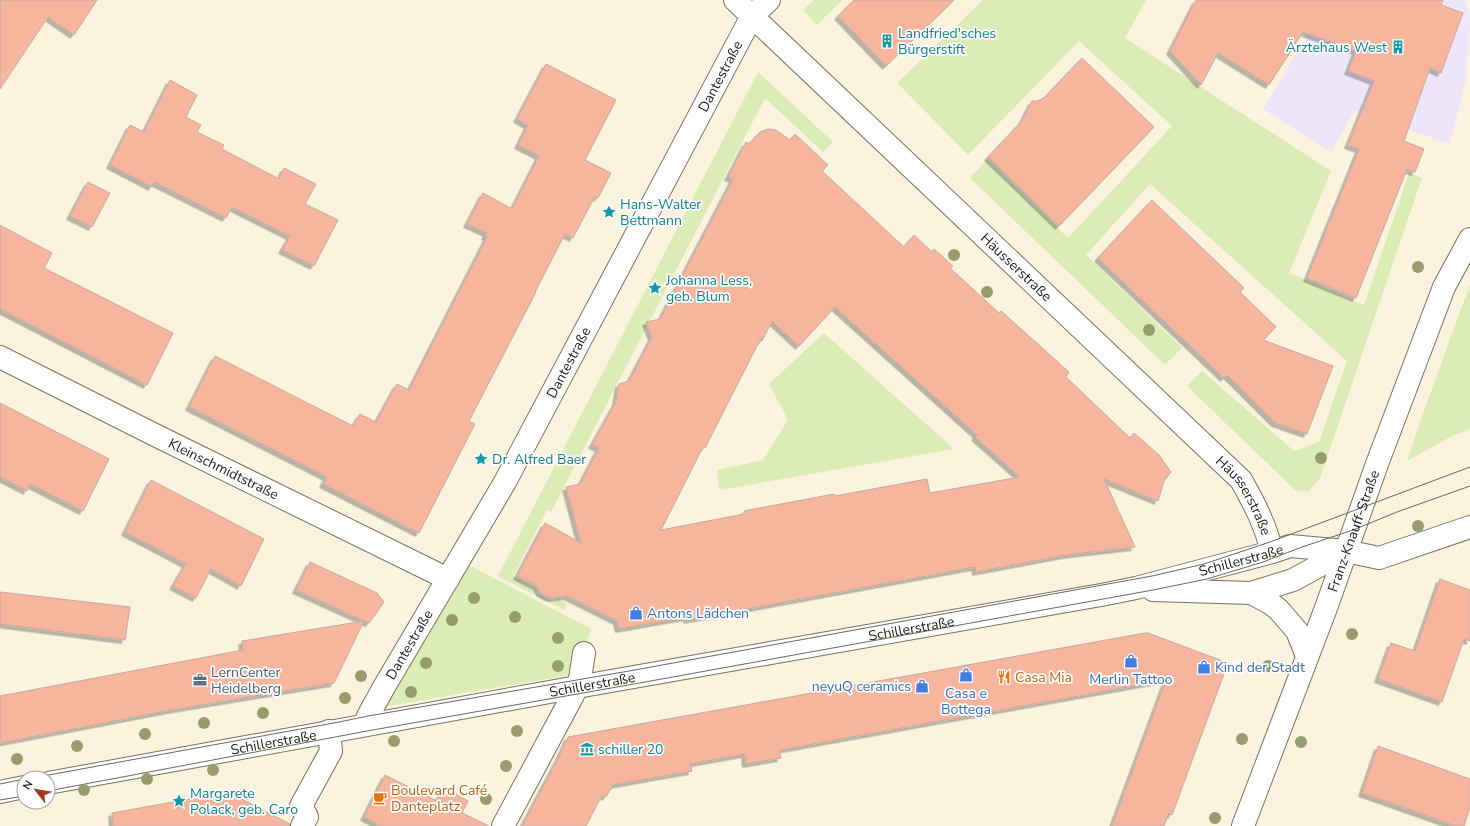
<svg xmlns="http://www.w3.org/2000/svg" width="1470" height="826" viewBox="0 0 1470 826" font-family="'Nunito Sans',sans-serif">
<defs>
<filter id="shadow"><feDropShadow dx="-3.5" dy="3.5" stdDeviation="0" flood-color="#0004"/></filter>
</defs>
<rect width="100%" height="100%" fill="#fbf3dd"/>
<path fill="#ede5fa" d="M1329,0H1465L1470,17L1466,81L1450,144L1354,111L1331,152L1263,109Z"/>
<path fill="#dcecb6" d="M814,0H842L817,25L803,10Z
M983,0H1146L1125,38L1331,171L1289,273L1364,305L1409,173L1422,178L1320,478L1308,492L1295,490L1187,386L1202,371L1294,451L1319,442L1347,361L1150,184L1086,255L1182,348L1165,365L970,178L987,160L1068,238L1172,126L1079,41L968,155L897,83Z
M758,72L833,142L823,152L765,98L551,512L547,510L513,576L537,589L536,593L554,602L557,598L567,604L564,610L498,576Z
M1470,284V429L1452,436L1407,461L1422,416Z
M824,333L954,449L719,490L717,470L763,460L788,420L769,384Z
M469,565L591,629L576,674L378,708Z"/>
<path fill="#f7b59e" stroke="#c2aaa2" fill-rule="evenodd" filter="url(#shadow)" d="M0,0H97L74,35L48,17L0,89Z
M854,0H954L886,66L838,16Z
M1196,0H1443L1441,5L1463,13L1441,73L1430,68L1404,141L1424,149L1415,172L1407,169L1356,298L1307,278L1359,149L1348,145L1374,81L1348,71L1356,51L1303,32L1269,85L1218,53L1201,85L1170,51Z
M1082,58L1154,127L1059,226L988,157L1022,121L1032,101H1037L1044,98Z
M546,64L616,100L585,160L611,173L598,198L595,196L573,238L565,234L535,292H536L469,421L475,424L419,533L323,484L327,477L189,407L215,356L353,426L360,414L376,422L397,384L409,390L487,237L485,236L487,233L467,224L483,193L512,209L539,156L518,145L528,125L517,119Z
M170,80L197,95L186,117L201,125L197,132L224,145L222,149L279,179L284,168L316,184L305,204L338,220L314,266L282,250L290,236L232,207L226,218L154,182L152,187L110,165L130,125L144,132Z
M768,129L776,130L790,140L795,134L828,165L822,171L904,247L914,235L932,252L934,249L953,266L950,268L999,313L1001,311L1069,372L1066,377L1130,438L1134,433L1159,455L1171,472L1164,481L1158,501L1104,479L1135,547L1066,555L976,572L975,567L687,620V617L619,629L617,621L567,596L552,598L546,596L540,592L537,586L517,576L545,523L581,543L566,487L580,484L599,448L592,445L616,402L619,384L629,381L652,337L646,322L660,319L733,179L728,177L746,142L749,144L760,132ZM835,307L977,435L975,437L1020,477L930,493L927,479L835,496L834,494L744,511V514L661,530L703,447L705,448L760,340L762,341L772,321L799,346Z
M88,182L110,193L92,227L70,216Z
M1152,200L1244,288L1240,292L1276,327L1263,340L1333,366L1307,434L1275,423L1227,375L1224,378L1098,258Z
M0,225L52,253L44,268L173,333L147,385L0,309Z
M0,403L109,459L83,511L30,484L27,491L0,477Z
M151,480L264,539L241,586L211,569L196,598L173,586L186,564L125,532Z
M310,562L377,593L384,602L369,623L296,590Z
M1440,579L1470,590V641L1464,639L1442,702L1378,679L1391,643L1415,651Z
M0,592L130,607L125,640L0,624Z
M364,621L334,683L171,710L0,743V696L243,650L242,641Z
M1145,633H1148L1228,663L1172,815L1169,813L1164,826H1112L1166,680L780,750L781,758L746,764L745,754L690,764L692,771L613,785L606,797L602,795L586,826H522L559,757L568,737Z
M1378,746L1470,779V807L1464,826H1456L1362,793Z
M385,775L437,801L444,788L468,801L462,813L489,826H381L364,817Z
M228,792L290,824V826H113L112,813Z"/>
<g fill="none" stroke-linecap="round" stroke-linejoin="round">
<g stroke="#78715d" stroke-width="24">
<g id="minor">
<path id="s1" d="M735,0L1241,480C1254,503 1266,526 1272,552"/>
<path id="s2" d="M0,357L155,435L448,579"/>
<path d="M1153,590L1251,593L1270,603L1278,609L1297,631L1307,656"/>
<path d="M1251,593L1293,580L1346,551"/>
<path id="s3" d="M365,725L368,716L384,687L505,482L752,16L769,0"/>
<path id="s4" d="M48,783L577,687L1101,595L1136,588L1272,552L1290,546L1346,551L1379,558L1470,527"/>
<path d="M0,792L24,787"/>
<path d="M302,826L307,817L301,806L331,751L329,731"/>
<path d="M503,826L573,695L580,679L584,653"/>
</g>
</g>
<g stroke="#78715d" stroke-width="24">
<g id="major">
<path id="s5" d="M1243,826L1326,608L1377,464L1444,287L1470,239"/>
</g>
</g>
<use href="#minor" stroke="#fff" stroke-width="22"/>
<use href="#major" stroke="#fff" stroke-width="22"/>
<path stroke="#6b675a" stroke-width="1" d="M32,778L339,722L368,716L629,671L1152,576L1204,564L1270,542L1470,467
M0,784L24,779
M48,791L367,731L634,684L1153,590L1207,579L1263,562L1302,547L1353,530L1397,512L1470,486
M0,800L24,796"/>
</g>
<g fill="#979c6d">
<circle cx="954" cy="255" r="6"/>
<circle cx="1418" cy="267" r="6"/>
<circle cx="987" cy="292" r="6"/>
<circle cx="1149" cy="330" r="6"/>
<circle cx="1321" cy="458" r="6"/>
<circle cx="1418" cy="526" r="6"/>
<circle cx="474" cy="598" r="6"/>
<circle cx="515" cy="617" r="6"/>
<circle cx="452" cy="620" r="6"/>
<circle cx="1352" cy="634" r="6"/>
<circle cx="558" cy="638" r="6"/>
<circle cx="426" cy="663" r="6"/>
<circle cx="558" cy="666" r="6"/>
<circle cx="1268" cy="666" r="6"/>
<circle cx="361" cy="676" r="6"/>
<circle cx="411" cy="692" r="6"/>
<circle cx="345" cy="698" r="6"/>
<circle cx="263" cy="713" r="6"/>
<circle cx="204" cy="723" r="6"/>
<circle cx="517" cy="731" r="6"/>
<circle cx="145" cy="734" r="6"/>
<circle cx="1242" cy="739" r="6"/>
<circle cx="394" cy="741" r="6"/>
<circle cx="1301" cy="742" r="6"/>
<circle cx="77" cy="746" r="6"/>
<circle cx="17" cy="759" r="6"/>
<circle cx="506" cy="766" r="6"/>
<circle cx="213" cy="770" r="6"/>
<circle cx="147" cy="779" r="6"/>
<circle cx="84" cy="790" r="6"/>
<circle cx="486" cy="799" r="6"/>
<circle cx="1215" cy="818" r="6"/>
</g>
<defs>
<g id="building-bare" transform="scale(1.08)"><path d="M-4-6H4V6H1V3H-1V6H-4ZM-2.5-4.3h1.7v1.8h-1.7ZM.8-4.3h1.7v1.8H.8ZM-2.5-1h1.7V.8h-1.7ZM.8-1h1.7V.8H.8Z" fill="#0f9aa8" stroke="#fff" stroke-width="2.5" paint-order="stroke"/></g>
<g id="sight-bare" transform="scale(1.08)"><path d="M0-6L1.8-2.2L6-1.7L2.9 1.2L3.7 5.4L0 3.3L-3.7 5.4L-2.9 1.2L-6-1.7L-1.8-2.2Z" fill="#0f9aa8" stroke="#fff" stroke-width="2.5" paint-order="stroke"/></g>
<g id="shop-bare" transform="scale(1.08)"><path d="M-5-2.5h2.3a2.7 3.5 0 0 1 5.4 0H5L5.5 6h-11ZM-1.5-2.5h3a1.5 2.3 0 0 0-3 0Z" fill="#3f7fe0" stroke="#fff" stroke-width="2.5" paint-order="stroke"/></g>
<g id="restaurant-bare" transform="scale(1.08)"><path d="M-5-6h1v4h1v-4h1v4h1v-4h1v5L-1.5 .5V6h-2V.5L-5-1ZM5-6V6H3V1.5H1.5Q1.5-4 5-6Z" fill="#e8710a" stroke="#fff" stroke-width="2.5" paint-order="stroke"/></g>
<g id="office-bare" transform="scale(1.08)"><path d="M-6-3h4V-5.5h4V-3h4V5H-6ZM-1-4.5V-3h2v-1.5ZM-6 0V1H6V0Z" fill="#5c6f8a" stroke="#fff" stroke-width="2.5" paint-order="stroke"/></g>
<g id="museum-bare" transform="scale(1.08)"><path d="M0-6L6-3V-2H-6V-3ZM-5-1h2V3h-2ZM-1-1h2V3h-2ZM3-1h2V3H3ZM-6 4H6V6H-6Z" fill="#0f9aa8" stroke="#fff" stroke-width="2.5" paint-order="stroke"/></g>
<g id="cafe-bare" transform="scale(1.08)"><path d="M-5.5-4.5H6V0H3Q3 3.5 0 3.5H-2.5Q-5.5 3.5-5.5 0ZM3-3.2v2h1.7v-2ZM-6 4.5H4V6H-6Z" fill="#e8710a" stroke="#fff" stroke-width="2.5" paint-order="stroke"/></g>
</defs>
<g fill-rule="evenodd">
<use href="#building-bare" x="887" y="41"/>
<use href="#building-bare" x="1398" y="47"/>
<use href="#sight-bare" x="609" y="212"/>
<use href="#sight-bare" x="655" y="288"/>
<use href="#sight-bare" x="481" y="459"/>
<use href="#shop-bare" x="636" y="613"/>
<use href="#shop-bare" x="1131" y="661"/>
<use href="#shop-bare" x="1204" y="667"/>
<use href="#shop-bare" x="966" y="675"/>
<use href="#restaurant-bare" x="1004" y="677"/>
<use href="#office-bare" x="200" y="680"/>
<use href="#shop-bare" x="922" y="686"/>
<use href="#museum-bare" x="587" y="749"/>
<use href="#cafe-bare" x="380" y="798"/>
<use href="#sight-bare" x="179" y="801"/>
</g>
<g text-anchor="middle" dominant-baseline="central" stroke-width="3.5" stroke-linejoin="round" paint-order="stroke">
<g font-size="14" fill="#0d838f" stroke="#fff" text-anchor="start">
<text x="898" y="33">Landfried'sches<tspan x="898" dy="16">Bürgerstift</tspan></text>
<text x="1387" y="47" text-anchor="end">Ärztehaus West</text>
<text x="620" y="204">Hans-Walter<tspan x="620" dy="16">Bettmann</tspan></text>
<text x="666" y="280">Johanna Less,<tspan x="666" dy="16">geb. Blum</tspan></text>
<text x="492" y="459">Dr. Alfred Baer</text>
<text x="598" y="749">schiller 20</text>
<text x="190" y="793">Margarete<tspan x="190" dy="16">Polack, geb. Caro</tspan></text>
</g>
<g font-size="14" fill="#1f1c15" stroke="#fff">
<text stroke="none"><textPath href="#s3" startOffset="740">Dantestraße</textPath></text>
<text stroke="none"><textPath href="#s1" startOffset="388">Häusserstraße</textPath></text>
<text stroke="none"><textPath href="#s3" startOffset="416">Dantestraße</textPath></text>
<text stroke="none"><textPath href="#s2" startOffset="250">Kleinschmidtstraße</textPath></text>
<text stroke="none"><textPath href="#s1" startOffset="712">Häusserstraße</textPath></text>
<text stroke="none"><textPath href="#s5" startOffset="315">Franz-Knauff-Straße</textPath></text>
<text stroke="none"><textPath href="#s4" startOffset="1214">Schillerstraße</textPath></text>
<text stroke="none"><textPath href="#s4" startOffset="877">Schillerstraße</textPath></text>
<text stroke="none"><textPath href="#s3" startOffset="92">Dantestraße</textPath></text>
<text stroke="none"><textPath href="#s4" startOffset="553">Schillerstraße</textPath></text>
<text stroke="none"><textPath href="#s4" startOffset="229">Schillerstraße</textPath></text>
</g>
<g font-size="14" fill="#366cbe" stroke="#fff" text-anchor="start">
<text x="647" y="613">Antons Lädchen</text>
<text x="1215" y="667">Kind der Stadt</text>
<text x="1131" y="679" text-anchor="middle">Merlin Tattoo</text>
<text x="911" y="686" text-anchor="end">neyuQ ceramics</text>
<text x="966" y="693" text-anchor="middle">Casa e<tspan x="966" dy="16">Bottega</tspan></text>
</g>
<g font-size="14" fill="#4e5e75" stroke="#fff" text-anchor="start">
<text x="211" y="672">LernCenter<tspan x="211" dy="16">Heidelberg</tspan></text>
</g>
<g font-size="14" fill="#c56008" stroke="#fff" text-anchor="start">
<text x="1015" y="677">Casa Mia</text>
<text x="391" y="790">Boulevard Café<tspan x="391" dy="16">Danteplatz</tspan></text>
</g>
</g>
<g transform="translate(36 790) rotate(301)"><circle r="19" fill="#ffffff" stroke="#a5a4a1"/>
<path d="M0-3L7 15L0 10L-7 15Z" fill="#a0371e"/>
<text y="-6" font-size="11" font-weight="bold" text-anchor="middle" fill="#1f1c15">N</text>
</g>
</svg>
